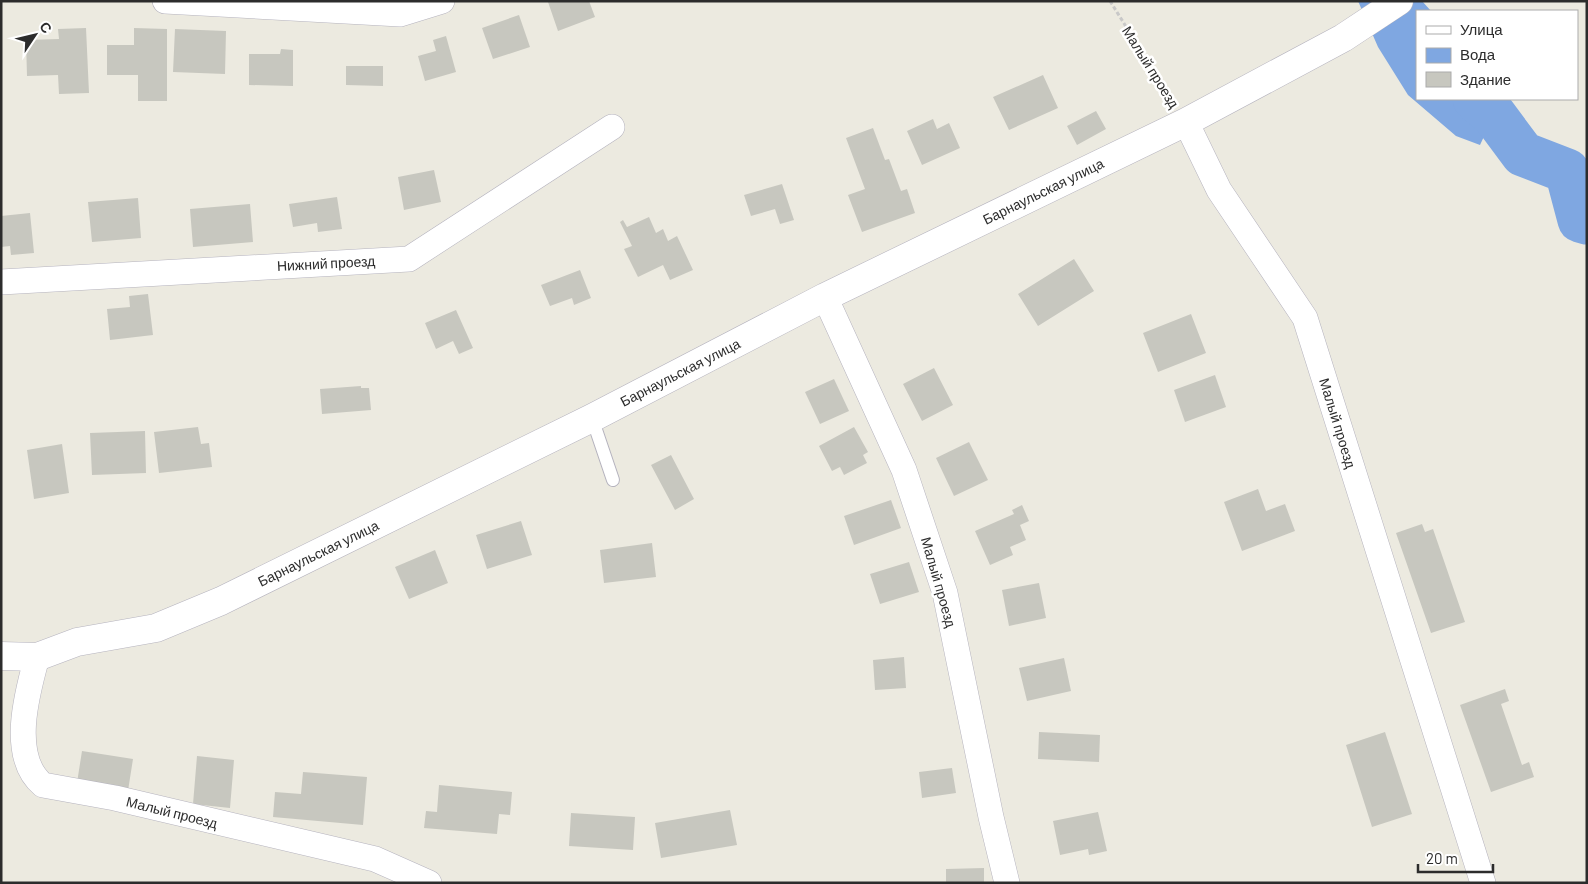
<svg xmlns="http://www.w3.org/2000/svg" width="1588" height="884" viewBox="0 0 1588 884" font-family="Barlow,sans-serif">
<rect width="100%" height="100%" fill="#eceae0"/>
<path fill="#7fa7e1" d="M1358,1H1422L1431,11H1417V99H1493L1494,115L1480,145L1456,136L1408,95L1378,47Z"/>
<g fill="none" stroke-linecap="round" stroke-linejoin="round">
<path stroke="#7fa7e1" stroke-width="45" d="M1475,99L1494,115L1523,154L1567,171L1580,220L1587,222"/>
</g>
<path fill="#c7c7bf" d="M589,1L595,17L558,31L548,2Z
M519,15L530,47L493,59L482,28Z
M86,28L89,93L59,94L58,75L27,76L26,40L59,39L58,29Z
M134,28L167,29V101H138V75H107V45H134Z
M175,29L226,31L225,74L173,72Z
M446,36L456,72L425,81L418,56L436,51L433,40Z
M281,49L293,50V86L249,85V54H280Z
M346,66H383V86L346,85Z
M1043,75L1058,108L1009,130L993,97Z
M1096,111L1106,129L1077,145L1067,126Z
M933,119L937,129L949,123L960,148L922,165L907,131Z
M873,128L885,160L889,159L901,191L907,189L915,213L862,232L848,195L865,189L846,138Z
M434,170L441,202L404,210L398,177Z
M782,184L794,220L780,224L775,209L751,216L744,195Z
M337,197L342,229L318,232L317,223L293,227L289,204Z
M138,198L141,238L92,242L88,202Z
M250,204L253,242L193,247L190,209Z
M30,213L34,253L11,255L10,246L1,247V216Z
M649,217L656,233L663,229L668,241L677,236L693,270L670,280L663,265L638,277L624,249L632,246L620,222L623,220L627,227Z
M1074,259L1094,291L1038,326L1018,294Z
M580,270L591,298L574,305L572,298L550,306L541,285Z
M148,294L153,335L110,340L107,309L130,307L129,296Z
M456,310L473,348L459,354L453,341L436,349L425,323Z
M1191,314L1206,353L1158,372L1143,333Z
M934,368L953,405L922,421L903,384Z
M1215,375L1226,407L1185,422L1174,390Z
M834,379L849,411L820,424L805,392Z
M361,386V388H369L371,410L322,414L320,389Z
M198,427L201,444L209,443L212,467L159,473L154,432Z
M854,427L868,452L863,455L867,463L844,475L840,467L832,471L819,446Z
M145,431L146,473L92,475L90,433Z
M969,442L988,480L954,496L936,458Z
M62,444L69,493L34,499L27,450Z
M671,455L694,499L675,510L651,465Z
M1258,489L1266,511L1285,504L1295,531L1242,551L1224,502Z
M891,500L901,528L854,545L844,516Z
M1022,505L1029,521L1020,525L1026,540L1010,547L1013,555L990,565L975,531L1014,514L1012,510Z
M521,521L532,555L487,569L476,535Z
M1422,524L1425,532L1433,529L1465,622L1431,633L1396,533Z
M652,543L656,577L604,583L600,550Z
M435,550L448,583L409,599L395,567Z
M909,562L919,592L880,604L870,574Z
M1039,583L1046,618L1009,626L1002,590Z
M904,657L906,688L875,690L873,660Z
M1064,658L1071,691L1027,701L1019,668Z
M1505,689L1509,701L1501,704L1522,765L1529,762L1534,777L1491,792L1460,705Z
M1039,732L1100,735L1099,762L1038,759Z
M1385,732L1412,814L1372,827L1346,745Z
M82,751L133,759L127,797L76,789Z
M197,756L234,760L230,808L193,804Z
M952,768L956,793L922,798L919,772Z
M303,772L367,777L363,825L273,817L275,792L301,794Z
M439,785L512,792L510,815L499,814L497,834L424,828L426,811L437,812Z
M730,810L737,845L661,858L655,823Z
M1098,812L1107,851L1089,855L1088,849L1060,855L1053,821Z
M571,813L635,817L633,850L569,846Z
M984,868V883H946V869Z"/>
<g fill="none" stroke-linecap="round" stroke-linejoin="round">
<g stroke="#b5b3be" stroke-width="14">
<path id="service" d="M592,418L613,480"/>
</g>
<g stroke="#b5b3be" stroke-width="26">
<path id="minor" d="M165,1L400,14L442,1
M1186,122L1219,190L1305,318L1483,883
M1,282L409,259L612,127
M825,297L904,470L945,593L991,817L1007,883
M37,657C27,693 9,757 43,785L115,798L375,859L429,883"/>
</g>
<g stroke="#b5b3be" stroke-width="29">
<path id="tertiary" d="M1,656L37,657L77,642L156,628L221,601L592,418L825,297L1186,122L1343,38L1399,1"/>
</g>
<path stroke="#c8c8c8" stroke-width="3" stroke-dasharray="4 2.5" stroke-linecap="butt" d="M1110,1L1172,100"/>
<use href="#service" stroke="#fff" stroke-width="12"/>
<use href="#minor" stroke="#fff" stroke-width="25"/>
<use href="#tertiary" stroke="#fff" stroke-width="28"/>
</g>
<g text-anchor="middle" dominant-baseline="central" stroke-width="5" stroke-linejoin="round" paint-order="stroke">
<g font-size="14" fill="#2c2c2c" stroke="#fff">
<text transform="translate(1151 67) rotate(58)">Малый проезд</text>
<text transform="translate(1043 191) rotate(-26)">Барнаульская улица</text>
<text transform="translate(326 263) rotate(-3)">Нижний проезд</text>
<text transform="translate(680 372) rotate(-27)">Барнаульская улица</text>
<text transform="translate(1338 423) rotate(73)">Малый проезд</text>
<text transform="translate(318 553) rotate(-26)">Барнаульская улица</text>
<text transform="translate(939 582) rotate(74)">Малый проезд</text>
<text transform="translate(172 812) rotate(14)">Малый проезд</text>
</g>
</g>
<rect width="1588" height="884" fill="none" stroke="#2c2c2c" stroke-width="5"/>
<rect x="1416" y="10" width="162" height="90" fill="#ffffff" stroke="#ababab"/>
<rect x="1426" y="26" width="25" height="8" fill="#ffffff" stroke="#ababab"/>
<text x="1460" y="35" font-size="15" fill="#2c2c2c">Улица</text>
<rect x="1426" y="48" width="25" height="15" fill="#7fa7e1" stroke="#ababab"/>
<text x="1460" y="60" font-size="15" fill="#2c2c2c">Вода</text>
<rect x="1426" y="72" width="25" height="15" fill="#c7c7bf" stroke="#ababab"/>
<text x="1460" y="85" font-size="15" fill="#2c2c2c">Здание</text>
<g transform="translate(35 35) rotate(55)" stroke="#ffffff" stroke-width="4" paint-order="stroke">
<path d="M0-4L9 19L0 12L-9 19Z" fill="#2c2c2c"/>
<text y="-8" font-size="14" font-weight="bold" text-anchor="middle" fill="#2c2c2c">С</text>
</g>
<path d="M1418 864v8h75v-8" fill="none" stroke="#2c2c2c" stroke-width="2.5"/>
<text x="1426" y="864" font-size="15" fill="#2c2c2c" stroke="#ffffff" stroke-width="4" paint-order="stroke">20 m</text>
</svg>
